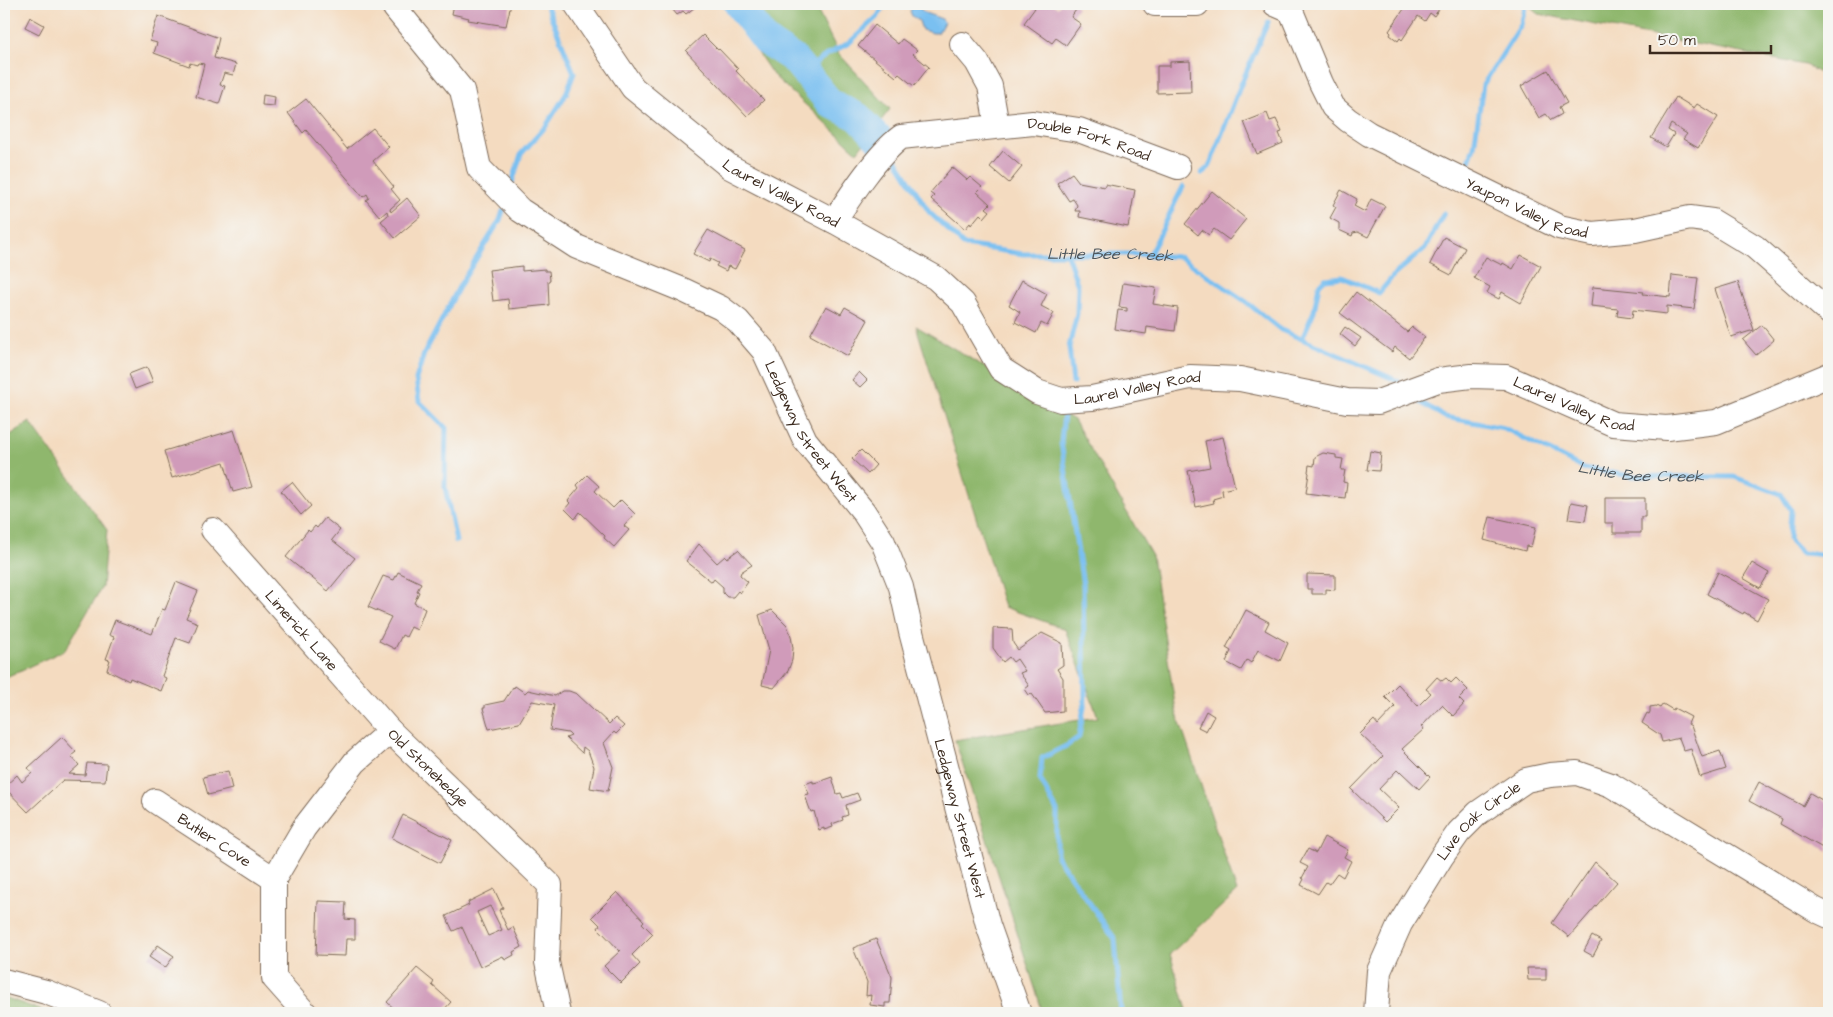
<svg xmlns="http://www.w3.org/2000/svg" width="1833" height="1017" viewBox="0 0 1833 1017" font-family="'Architects Daughter',sans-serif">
<rect width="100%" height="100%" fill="#f6f6f2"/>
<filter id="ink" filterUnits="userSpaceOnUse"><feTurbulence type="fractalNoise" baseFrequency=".02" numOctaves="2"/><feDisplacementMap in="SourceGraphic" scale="10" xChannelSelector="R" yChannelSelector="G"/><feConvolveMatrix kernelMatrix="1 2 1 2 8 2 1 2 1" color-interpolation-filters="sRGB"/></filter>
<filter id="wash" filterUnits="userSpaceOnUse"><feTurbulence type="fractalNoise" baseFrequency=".0096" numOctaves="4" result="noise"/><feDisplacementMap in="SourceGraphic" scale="20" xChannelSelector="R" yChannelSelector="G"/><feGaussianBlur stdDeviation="1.12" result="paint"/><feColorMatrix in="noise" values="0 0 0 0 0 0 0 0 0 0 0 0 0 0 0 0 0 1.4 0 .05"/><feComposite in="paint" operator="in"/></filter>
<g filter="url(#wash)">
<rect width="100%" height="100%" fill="#f4dbc0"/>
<path fill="#8fb76d" stroke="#657046" d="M725,4H814L839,54L890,109L857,152L773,75Z
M1527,4H1829V78L1805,65L1539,14Z
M916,326L1074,420L1152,556L1176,711L1237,892L1170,954L1188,1013H1043L955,740L1098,717L1065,629L1004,607Z
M30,422L107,530L102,587L65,650L4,678V439Z
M4,997L49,1013H4Z"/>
<path fill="#7ac0f1" stroke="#5a7588" d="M917,6L925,13L942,19L944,22L938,33H933L922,30L919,21L912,16L910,11L913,7Z"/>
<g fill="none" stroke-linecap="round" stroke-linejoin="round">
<g stroke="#7ac0f1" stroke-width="5">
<path d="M804,71L828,54L849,43L878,16L885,4"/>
<path id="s1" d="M894,156L929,212L964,245L1023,254H1136L1180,257L1245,301L1281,330L1398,381"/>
<path d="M1467,166L1474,147L1483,85L1521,25L1526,4"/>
<path d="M1202,173L1209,167L1241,84L1268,22"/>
<path d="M512,183L521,154L546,126L566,94L574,73L546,4"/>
<path d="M1067,254L1078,286L1077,314L1069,347L1073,383"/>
<path d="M1149,255C1162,233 1171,209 1183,187"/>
<path d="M1302,339L1314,311L1319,285L1325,279L1342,277L1379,293L1394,275L1425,248L1444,213"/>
<path id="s2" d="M1420,402L1445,417L1504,428L1583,468L1631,476L1734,477L1781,494L1791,510L1789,540L1802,553L1829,555"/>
<path d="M1064,414L1061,442L1083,585L1085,700L1079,737L1068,745L1042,758L1040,779L1057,811V857L1115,939L1121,1013"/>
<path d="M456,541L445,487L446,428L419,401L416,379L424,354L460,285L500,220L503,211"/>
</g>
<path stroke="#7ac0f1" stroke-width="29" d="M738,4L766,41L794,59L830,103L858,117L881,141"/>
</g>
<g id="blocks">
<path fill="#d09bba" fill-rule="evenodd" d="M454,4H511L506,26L468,20L469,18L452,14Z
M668,4H699L686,14L683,11L677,15Z
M1032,4H1052L1058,8L1061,4H1073L1078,7L1071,17L1081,24L1066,45L1056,38L1052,43L1024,23L1035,8L1031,5Z
M1396,4H1440L1442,5L1434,16L1430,13L1425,21L1418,16L1402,40L1400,38L1398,41L1390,35L1391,33L1389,31L1404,9Z
M158,16L219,38L214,58L236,64L233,75L224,73L220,85L225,86L219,104L196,97L204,64L198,63L197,65L190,63L189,66L154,53L157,43L150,41Z
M30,17L44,25L39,34L25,27Z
M875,25L898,44L902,39L917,50L913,54L929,67L914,86L899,74L896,77L858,46Z
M703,35L718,50L719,49L738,69L736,71L764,100L747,116L686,51Z
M1190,61L1191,92L1157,93V66H1170V62Z
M1548,70L1567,103L1559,107L1562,114L1551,120L1546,114L1539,118L1521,86Z
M263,95L275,97L274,106L262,105Z
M1676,97L1694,108L1697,104L1718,117L1698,148L1683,139L1687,134L1671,124L1668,130L1674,134L1666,147L1651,138Z
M306,99L347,149L373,128L389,147L373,161L394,187L391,189L400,200L390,209L391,212L407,198L421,216L395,238L381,221L388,215L387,211L380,217L366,200L369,198L367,194L363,197L306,130L303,133L288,113Z
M1267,113L1270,121L1276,119L1282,132L1279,133L1283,143L1257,154L1244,122Z
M1003,151L1022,167L1009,183L990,167Z
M952,167L967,180L970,177L982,187L977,192L990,204L986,208L990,211L984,218L980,214L971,225L970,223L965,229L931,199L934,196L930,193Z
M1072,173L1079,182L1105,187V184L1135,190L1128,227L1079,217L1080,211H1075L1077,205L1073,199L1069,201L1057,183Z
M1341,190L1357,199L1354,206L1365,212L1371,199L1385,206L1368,237L1358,232L1353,233L1352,236L1339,230V223L1330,218L1336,207L1333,205Z
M1212,191L1246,219L1229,240L1214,229L1209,235L1202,230L1198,235L1185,224Z
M708,230L745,250L735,269L728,266L726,271L716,266L718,263L710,259L709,262L693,254Z
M1444,237L1465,248L1451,275L1430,264Z
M1521,255L1541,266L1521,303L1502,292L1499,299L1487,293L1490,287L1474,278L1486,257L1502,265L1503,263L1513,269Z
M522,266V271L545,269V271H549L550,280L548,281L549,305L509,309L508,299L493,301L489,270Z
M1672,275L1698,278L1694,309L1667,306V314L1633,310L1632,318L1617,316L1618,309L1591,306L1593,287L1644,292L1643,294L1670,297Z
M1022,280L1047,294L1041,306L1054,313L1047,326L1041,323L1036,333L1015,322L1020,312L1009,305Z
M1738,282L1754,330L1731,337L1715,289Z
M1123,283L1156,288L1153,304L1178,308L1175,331L1147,327L1146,334L1115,329L1118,310L1127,311V308L1119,307Z
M1356,292L1407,332L1412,327L1425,337L1409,358L1395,347L1392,352L1340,313Z
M826,306L841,314L845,307L868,320L848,356L810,335Z
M1762,325L1774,340L1756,355L1743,340Z
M1345,327L1361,338L1355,346L1340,334Z
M147,367L153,382L135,389L129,374Z
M859,372L867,380L860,387L852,380Z
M234,430L252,487L233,492L224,462L172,478L164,451Z
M1223,437L1235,487L1222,490L1223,496L1213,499L1214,503L1196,507L1188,471L1210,467L1205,441Z
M861,450L876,465L868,474L852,459Z
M1370,451L1381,453L1379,471L1367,470Z
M1323,453L1336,455V458L1343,459L1341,470H1345L1343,482L1347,483L1345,498L1306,493L1309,473L1308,472L1309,465L1314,466L1315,457Z
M587,475L599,486L595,491L613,508L621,500L635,514L624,526L629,530L614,547L604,538L605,536L580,512L575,519L565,509L570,503L568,501L579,488L577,485Z
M292,482L311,506L301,515L281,491Z
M1605,498H1645V517H1641V533H1613V523H1605Z
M1571,502L1588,505L1585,521L1568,519Z
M1490,517L1536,527L1531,547L1526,546L1525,551L1484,540Z
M325,518L340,530L332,540L355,558L328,591L286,557L308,530L310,532L315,526L317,528Z
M699,544L717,563L725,556L727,558L738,550L752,565L741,572L740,575L748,582L740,593L738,591L733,597H727L723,593V587L714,579L712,582L686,561Z
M1752,563L1769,573L1760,588L1743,578Z
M398,572L421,583L417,591L419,592L414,603L425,609L417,630L411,627L406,637L402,635L395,649L379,641L391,617L368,607L383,576L394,580Z
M1718,572L1768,599L1757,620L1744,612L1743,614L1707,594Z
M1307,574L1335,575V590L1326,589V594H1312V589H1307Z
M176,582L198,591L186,618L198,623L190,643L176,638L162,676L166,678L161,691L130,678L129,681L107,670L110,660L106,659L114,637L109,635L115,620L152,634L162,609L165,610Z
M772,610L787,625L791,636L793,648L792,660L788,671L774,688L762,685L769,650L759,615Z
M1246,610L1269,622L1265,630L1288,643L1280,661L1258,650L1251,663L1247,660L1241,670L1226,662L1231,651L1226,648Z
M993,628L1012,629L1013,643L1018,650L1042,633L1062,643L1063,665L1057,669L1063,678V711L1045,713L1032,694L1029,695L1025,689L1029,686L1020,673L1025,671L1017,659L1013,662L1009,657L1003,662L993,648Z
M1437,677L1442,681L1446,678L1451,683L1456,678L1468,690L1459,699L1464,704L1453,716L1442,705L1421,727L1424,729L1402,749L1430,777L1419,789L1401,772L1400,773L1397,770L1379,789L1399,808L1385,822L1351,789L1383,756L1360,734L1374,720L1378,725L1395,707L1385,697L1398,684L1418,706L1431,693L1426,689Z
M515,686L525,693L528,690L555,696L562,691H569L577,694L609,724L615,718L624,726L616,734L614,732L604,743L613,767L608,791L590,788L594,767L588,751L583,747L582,753L566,738L571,736L568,733L550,730L554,705L532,701L519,723L489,729L483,708H485V705L504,701L513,687L514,688Z
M1663,704L1673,710L1674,708L1691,717L1688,724L1691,726L1702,757L1720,751L1726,769L1700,777L1691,749L1684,751L1679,738L1662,742L1660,735L1642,723L1647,713L1649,714L1650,712V707L1656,706L1660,708Z
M1206,711L1214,716L1206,731L1198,727Z
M62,737L76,752L71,756L79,765L69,774L85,775L87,763L107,764L105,781L63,780L28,812L4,787L17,775L22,782L32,773L28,768Z
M228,771L232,789L208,795L203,777Z
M832,777L837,794L841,793L843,798L857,793L860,800L846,805L848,815L842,817L843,820L832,824L833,827L824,830V828L819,830L814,811L811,812L808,804L805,795L809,794L805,784L813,781V783L818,782Z
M1759,782L1803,806L1810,793L1829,804L1828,851L1780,824L1782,819L1749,801Z
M403,815L452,840L440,863L392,838Z
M1324,837L1348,850L1344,857L1351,861L1343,877L1337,873L1329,884L1326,882L1318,894L1301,885L1304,879L1302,878L1308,867L1300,863L1308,849L1316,853Z
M1595,862L1617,882L1569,937L1552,923Z
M494,889L503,908L499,910L508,930L513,927L522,947L513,952L514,955L505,960L503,956L480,967L462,927L453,931L446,916L469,905L468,902ZM490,906L502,930L488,936L477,912Z
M617,892L644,921L642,923L653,934L632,955L640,964L621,983L604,966L620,951L598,928L600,925L592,917Z
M318,901L346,902L345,919L355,920V939H346L345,956L316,955Z
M1592,936L1601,941L1593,956L1584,951Z
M876,939L892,977L890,1003H885V1007L870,1005L871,995L866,996L867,982L853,948Z
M158,945L174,956L165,968L149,957Z
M417,968L434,982L432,985L451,1002L441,1013H399L387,1002Z
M1527,968H1546V980H1528Z"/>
</g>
</g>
<g filter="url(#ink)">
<use href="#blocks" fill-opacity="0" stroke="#7c6857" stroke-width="1"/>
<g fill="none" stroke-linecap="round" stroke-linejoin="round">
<g stroke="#7c6857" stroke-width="26">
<g id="minor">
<path id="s3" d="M576,4L633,88L730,167L834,221L936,278L963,303L1001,369L1037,392L1061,400L1092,398L1190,377L1240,379L1347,401L1378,402L1438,380L1471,376L1506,377L1613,424L1667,428L1716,422L1829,375"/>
<path d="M1155,4H1197"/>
<path id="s4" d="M1275,4L1291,11L1321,83L1333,107L1348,120L1369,134L1559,227L1592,234L1635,230L1690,218L1712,221L1755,247L1829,312"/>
<path id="s5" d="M395,8L462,90L479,168L520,210L577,247L683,290L721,308L738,321L764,351L805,440L863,511L883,542L901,587L911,632L988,925L1019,1013"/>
<path d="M962,44L977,62L990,86L997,126"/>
<path id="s6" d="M834,221C851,195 877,155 901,137L1033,123L1079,130L1178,167"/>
<path id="s7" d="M213,530L390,731L550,885L547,962L558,1013"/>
<path id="s8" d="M155,801L274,879"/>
<path d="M4,981L46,992L99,1013"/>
<path d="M305,1013L274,978V879L304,828L355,762L390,731"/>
<path id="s9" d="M1376,1013L1379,971L1400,924L1442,856L1459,832L1478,813L1526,780L1550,775L1577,773L1611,785L1816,910L1829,916"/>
</g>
</g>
<use href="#minor" stroke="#fff" stroke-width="24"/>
</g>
</g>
<g text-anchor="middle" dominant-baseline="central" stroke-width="4.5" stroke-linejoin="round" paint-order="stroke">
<g font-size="15" fill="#3b2a1e" stroke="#f6f6f2">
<text stroke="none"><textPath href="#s6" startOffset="299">Double Fork Road</textPath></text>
<text stroke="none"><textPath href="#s3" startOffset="284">Laurel Valley Road</textPath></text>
<text stroke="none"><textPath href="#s4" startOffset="342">Yaupon Valley Road</textPath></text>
<text stroke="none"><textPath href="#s3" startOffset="719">Laurel Valley Road</textPath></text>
<text stroke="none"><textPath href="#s3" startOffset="1169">Laurel Valley Road</textPath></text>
<text stroke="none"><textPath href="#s5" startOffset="624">Ledgeway Street West</textPath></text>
<text stroke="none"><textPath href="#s7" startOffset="134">Limerick Lane</textPath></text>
<text stroke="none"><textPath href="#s7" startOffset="321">Old Stonehedge</textPath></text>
<text stroke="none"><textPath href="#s5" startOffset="1044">Ledgeway Street West</textPath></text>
<text stroke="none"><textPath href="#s9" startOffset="225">Live Oak Circle</textPath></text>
<text stroke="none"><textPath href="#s8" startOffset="71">Butler Cove</textPath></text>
</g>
<g font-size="16" font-style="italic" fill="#4e575d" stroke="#f6f6f2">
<text stroke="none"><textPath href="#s1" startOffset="261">Little Bee Creek</textPath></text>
<text stroke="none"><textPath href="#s2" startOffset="236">Little Bee Creek</textPath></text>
</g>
</g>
<rect width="1833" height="1017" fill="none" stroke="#f6f6f2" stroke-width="20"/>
<path d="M1650 45v8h121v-8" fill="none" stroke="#3b2a1e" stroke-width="2.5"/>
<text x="1658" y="45" font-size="15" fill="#3b2a1e" stroke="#f6f6f2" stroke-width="4" paint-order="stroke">50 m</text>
</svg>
